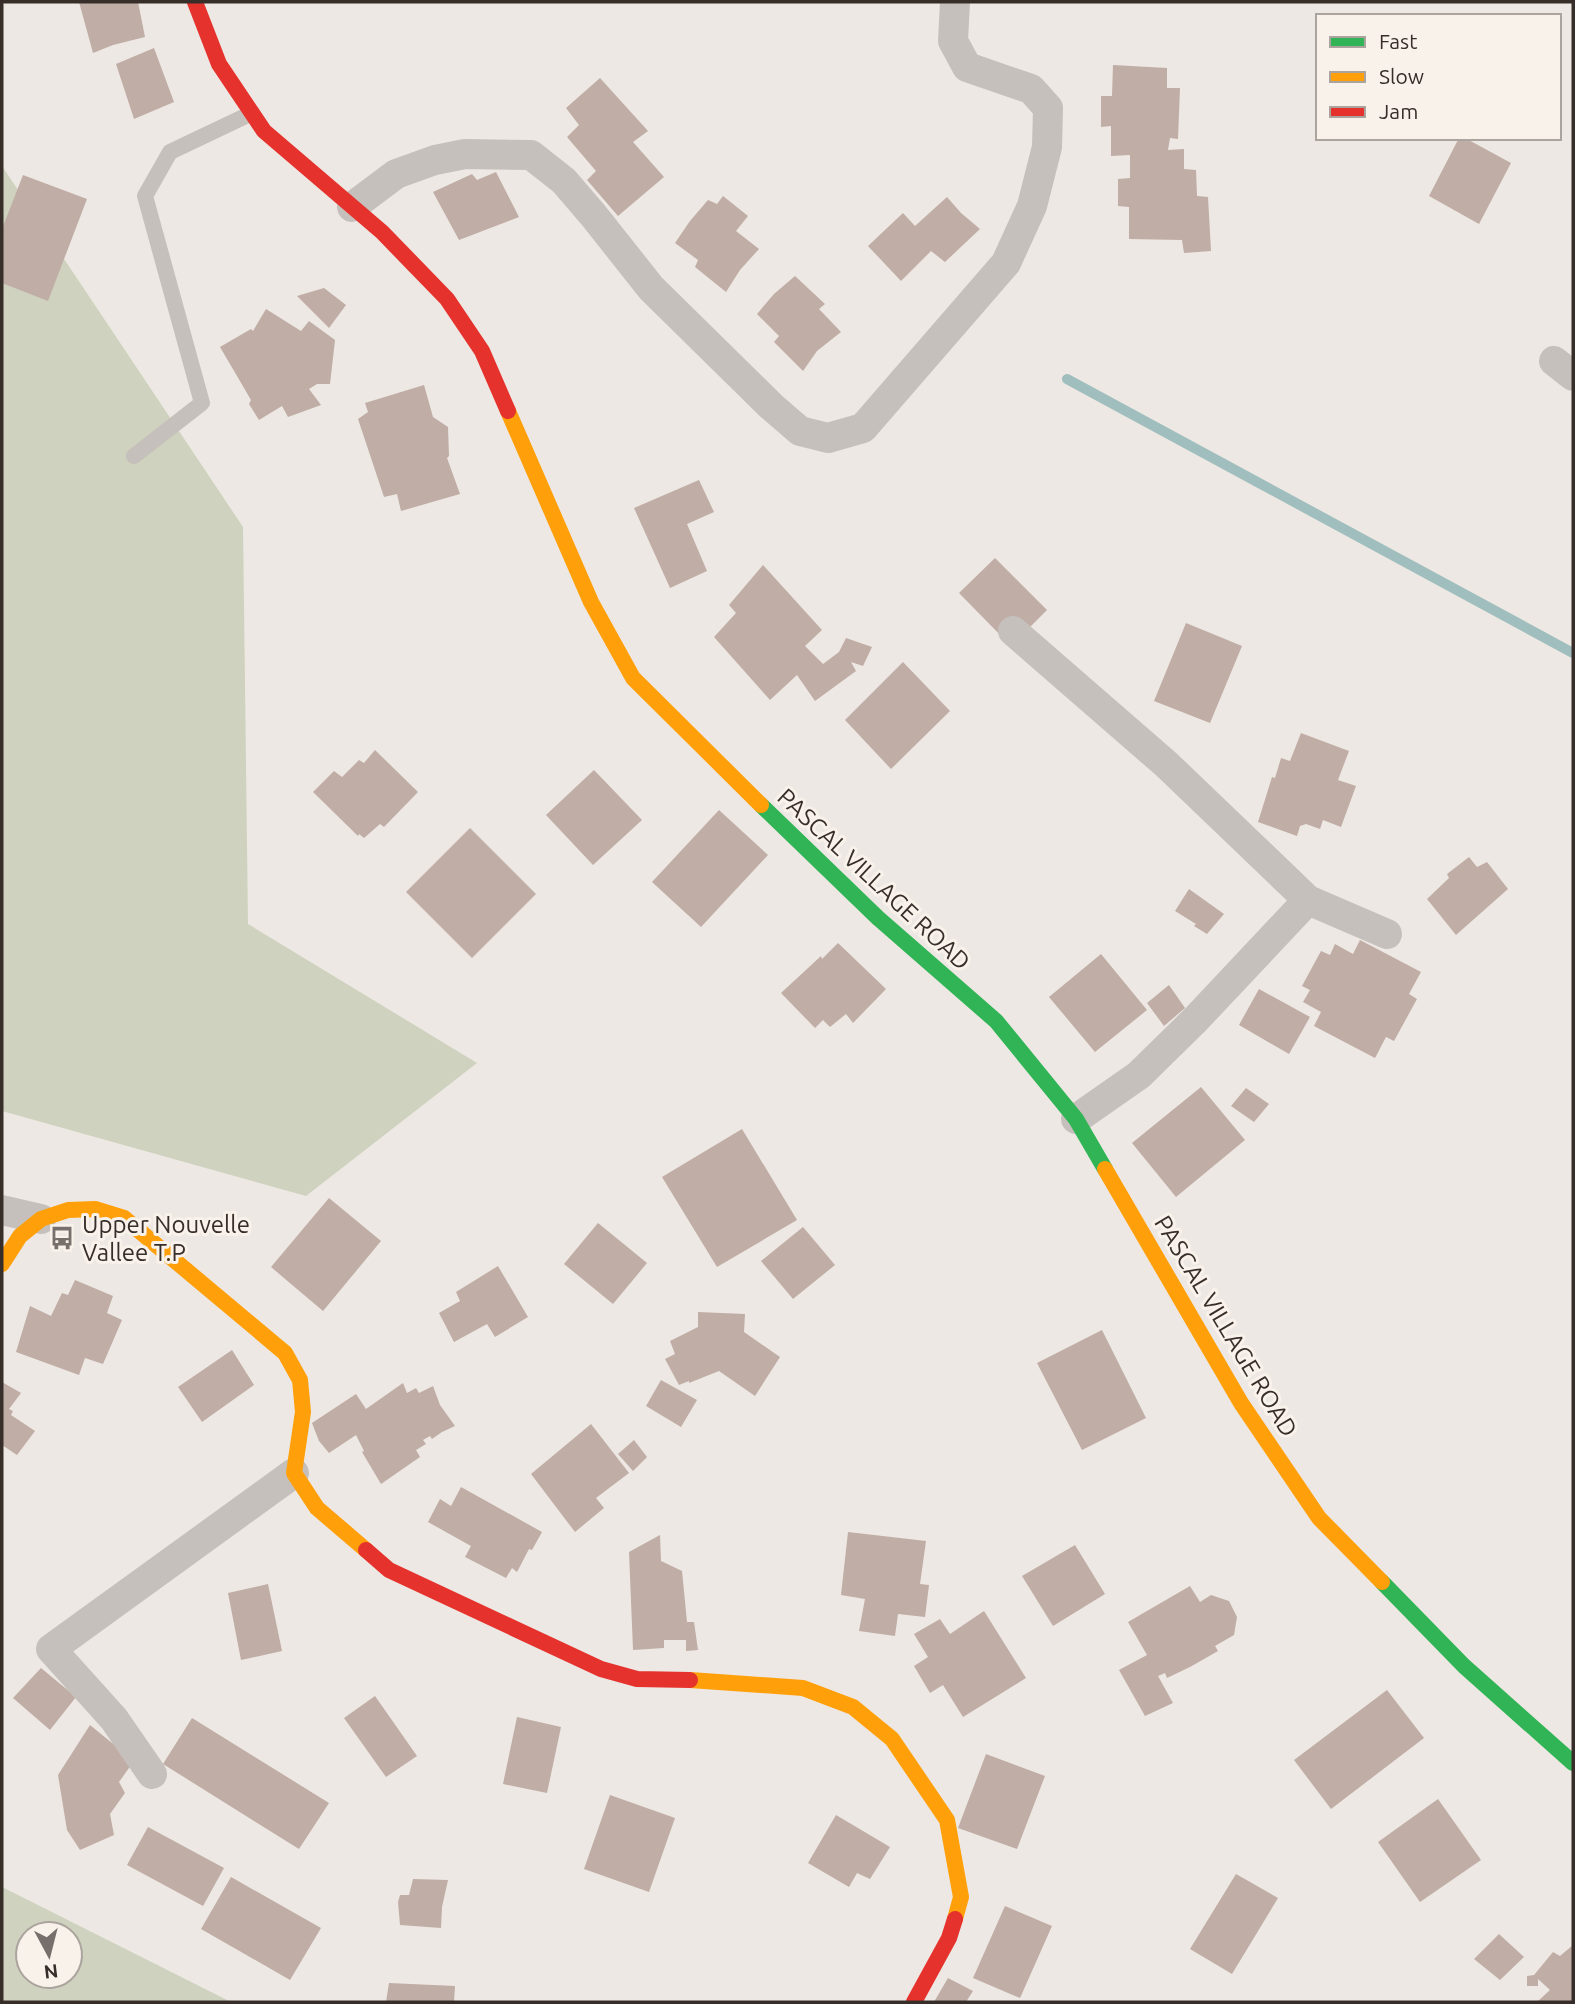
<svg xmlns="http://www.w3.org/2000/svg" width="1575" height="2004" viewBox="0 0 1575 2004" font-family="Ubuntu,sans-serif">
<rect width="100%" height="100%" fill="#ede8e3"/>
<path fill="#cfd2be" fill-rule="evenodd" d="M2,166L243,527L248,924L477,1063L306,1196L2,1111Z
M2,1887L231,2002H2ZM28,1934H70V1976H28Z"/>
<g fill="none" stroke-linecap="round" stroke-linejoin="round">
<path stroke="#a0bebd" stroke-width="10" d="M1067,379L1573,653"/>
</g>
<path fill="#c0ada5" d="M79,2H138L145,37L113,45L93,53Z
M154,48L174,102L134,119L116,64Z
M1113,65L1167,68V88H1180L1178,139L1170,138L1168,150L1184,149V169L1196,170L1197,196L1208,197L1211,251L1184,253L1182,240L1129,239V207L1118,206V179L1130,178V155L1111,156V126L1101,127V96H1112Z
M600,78L648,131L633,142L664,177L618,216L587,180L596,171L567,137L579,125L566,108Z
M1459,138H1465L1511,163L1479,224L1429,196Z
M496,172L519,217L459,240L433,192L472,174L477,180Z
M23,175L87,199L48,301L2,283V229Z
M723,196L748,216L736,231L759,249L740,270L726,292L695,267L698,260L675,243L690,221L708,200L717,204Z
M947,197L961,213L980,229L945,262L931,251L901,281L868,246L903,213L915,226Z
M795,276L825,304L819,309L841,332L817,351L803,371L774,342L779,336L757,314L774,294Z
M324,288L346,305L329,328L297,296Z
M266,309L301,331L309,321L335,340L330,384H317L309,389L321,405L288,417L282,406L259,420L249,404L251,400L220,347L251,329L253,331Z
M424,385L433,417L448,427L449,456L447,458L460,494L401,511L397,494L384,497L358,419L368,412L365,403Z
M699,480L714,512L687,524L707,571L670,588L634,508Z
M995,558L1047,610L1011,646L959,593Z
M763,565L822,630L805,646L823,664L839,652L846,638L872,647L863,666L851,662L856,671L815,701L797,675L770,700L714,637L736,613L729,605Z
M1186,623L1242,646L1210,723L1154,701Z
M903,662L950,711L891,769L845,720Z
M1301,733L1349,751L1338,780L1356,786L1341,827L1323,820L1320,829L1306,824L1300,826L1297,836L1258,822L1272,777L1275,778L1281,758L1290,761Z
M375,750L418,792L384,827L380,824L364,838L359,834L358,836L313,792L334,771L342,777L359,760L364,763Z
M594,770L642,820L593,865L546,815Z
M719,810L768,855L701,927L652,882Z
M470,828L536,894L472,958L406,892Z
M1469,857L1477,867L1487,862L1508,889L1456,935L1427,899L1449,878L1447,874Z
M1189,889L1224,914L1207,934L1194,926L1196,924L1175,911Z
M1360,940L1421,972L1409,994L1417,999L1394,1041L1386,1037L1375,1058L1314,1026L1321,1012L1303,1002L1310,990L1302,986L1321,951L1330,955L1335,944L1353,954Z
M838,943L886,989L853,1023L846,1014L830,1027L823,1020L815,1028L781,993L821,956L822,959Z
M1101,954L1147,1010L1095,1052L1049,997Z
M1169,985L1185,1008L1164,1026L1147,1003Z
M1259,989L1310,1017L1289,1054L1239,1025Z
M1201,1087L1245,1140L1176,1197L1132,1143Z
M1246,1088L1269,1104L1254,1122L1231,1106Z
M742,1129L797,1220L717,1267L662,1177Z
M329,1198L381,1241L323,1311L271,1267Z
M598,1223L647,1263L613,1304L564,1264Z
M803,1227L835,1265L793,1299L761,1261Z
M498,1266L528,1317L495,1337L487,1324L454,1342L439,1313L460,1301L456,1292Z
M75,1280L113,1296L107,1313L122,1320L103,1364L85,1358L79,1375L16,1352L30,1306L51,1316L62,1293L68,1295Z
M698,1312L745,1314L744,1332L780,1357L755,1396L719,1371L689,1383V1381L679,1385L665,1359L675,1354L670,1341L698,1327Z
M1102,1330L1146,1418L1082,1450L1037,1363Z
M232,1350L254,1385L202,1422L178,1387Z
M661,1380L697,1400L681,1427L646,1406Z
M2,1382L21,1393L9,1409L13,1411L11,1415L35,1431L17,1455L2,1445Z
M403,1383L407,1393L416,1388L419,1393L433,1386L440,1405L455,1426L442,1432L432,1439L430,1436L423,1440L426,1444L416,1450L420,1457L381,1484L362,1452L364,1451L356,1435L329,1453L319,1441L312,1423L356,1394L366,1409Z
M591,1424L629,1473L596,1498L604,1508L575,1532L531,1474Z
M634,1440L647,1457L633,1471L618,1454Z
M461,1487L542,1532L532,1550L529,1549L517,1572L512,1568L506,1578L465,1557L471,1546L428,1522L440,1499L451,1506Z
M848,1532L926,1541L920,1584L929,1585L925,1617L898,1614L895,1636L859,1631L865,1599L841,1595Z
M660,1535L661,1561L682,1571L687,1622H694L698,1650L686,1651V1640H664V1648L633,1650L629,1552Z
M1075,1545L1105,1594L1053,1626L1022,1576Z
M268,1584L282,1651L241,1660L228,1593Z
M1190,1586L1200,1602L1211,1595L1229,1601L1237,1617L1234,1635L1215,1646L1218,1651L1190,1667L1167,1678L1165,1673L1158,1676L1173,1703L1145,1716L1119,1670L1147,1655L1128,1622Z
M984,1611L1026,1678L963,1717L943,1685L930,1693L914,1666L928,1657L914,1634L940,1619L950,1634Z
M41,1668L76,1697L50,1730L13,1698Z
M1387,1690L1424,1738L1331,1809L1294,1760Z
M375,1696L417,1756L386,1777L344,1718Z
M517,1717L561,1727L547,1793L503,1784Z
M192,1718L329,1803L299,1849L163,1764Z
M90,1725L134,1761L119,1782L125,1793L110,1814L114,1835L80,1850L67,1830L58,1775Z
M986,1754L1045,1776L1017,1849L958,1828Z
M610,1795L675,1818L649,1892L584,1869Z
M1438,1799L1481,1860L1420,1902L1378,1842Z
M836,1815L890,1847L870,1879L857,1873L849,1887L808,1863Z
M148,1827L224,1868L203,1906L127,1865Z
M1236,1874L1278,1898L1232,1974L1190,1949Z
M231,1877L321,1928L290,1980L201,1929Z
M413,1879L448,1880L442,1907L441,1928L400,1925L398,1902L400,1895H409Z
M1005,1906L1052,1926L1020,1998L973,1978Z
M1499,1934L1524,1957L1500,1980L1474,1959Z
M1573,1945V2002H1537L1550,1990L1538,1979V1986H1527V1976L1534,1975L1553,1952L1560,1956Z
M948,1978L973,1991L966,2002H934Z
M389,1983L455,1986L454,2002H386Z"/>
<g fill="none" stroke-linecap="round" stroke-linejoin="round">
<path stroke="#c6c0bc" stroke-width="16" d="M134,456L202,403L145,196L170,152L252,113"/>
<path stroke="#c6c0bc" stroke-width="30" d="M352,207L396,174L435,160L465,154L531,155L564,181L594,216L651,288L771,406L800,431L828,438L863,428L1006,263L1032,206L1047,147L1048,108L1031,89L967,67L953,41L955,2
M1554,361L1573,376
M1013,631L1166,764L1308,900L1387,934
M1076,1119L1139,1075L1196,1019L1308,900
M2,1210L41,1219
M152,1774L114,1719L51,1649L294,1473"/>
<path stroke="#30b455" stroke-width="16" d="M761,805L878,918L996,1021L1076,1119L1105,1169
M1382,1582L1464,1666L1573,1763"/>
<path stroke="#ff9f0a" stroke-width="16" d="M508,411L591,602L633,678L761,805
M1105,1169L1241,1403L1319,1518L1382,1582
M2,1264L20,1236L41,1219L68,1210L95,1209L124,1218L285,1353L300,1380L303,1412L294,1473L317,1508L366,1550
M690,1680L803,1688L853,1707L892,1739L947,1820L961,1897L955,1919"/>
<path stroke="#e5322d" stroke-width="16" d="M195,2L219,64L264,131L382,232L447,299L482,351L508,411
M366,1550L389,1570L601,1669L637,1679L690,1680
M914,2002L949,1938L955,1919"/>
</g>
<defs>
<g id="bus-bare" transform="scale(1.89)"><path d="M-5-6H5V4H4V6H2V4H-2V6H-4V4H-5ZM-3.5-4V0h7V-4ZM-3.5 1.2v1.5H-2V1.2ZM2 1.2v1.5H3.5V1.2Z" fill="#776f6b" stroke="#f9f2eb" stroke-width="2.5" paint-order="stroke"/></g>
</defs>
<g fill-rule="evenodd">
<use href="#bus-bare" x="62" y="1238"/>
</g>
<g text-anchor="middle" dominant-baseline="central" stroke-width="6" stroke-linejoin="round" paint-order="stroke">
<g font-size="24" fill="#372e2a" stroke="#f9f2eb">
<text transform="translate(874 879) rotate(43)">PASCAL VILLAGE ROAD</text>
<text transform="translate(1226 1326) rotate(59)">PASCAL VILLAGE ROAD</text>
</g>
<g font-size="24" fill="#372e2a" stroke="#f9f2eb" text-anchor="start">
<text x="82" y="1224">Upper Nouvelle<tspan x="82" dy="28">Vallee T.P</tspan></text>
</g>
</g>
<rect width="1575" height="2004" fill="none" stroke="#372e2a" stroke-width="7"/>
<rect x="1316" y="14" width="245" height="126" fill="#f9f2eb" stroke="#aba49e" stroke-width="2"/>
<rect x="1330" y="37" width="35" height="10" fill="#30b455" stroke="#aba49e" stroke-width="2"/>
<text x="1379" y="49" font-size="21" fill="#372e2a">Fast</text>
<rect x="1330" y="72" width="35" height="10" fill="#ff9f0a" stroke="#aba49e" stroke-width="2"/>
<text x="1379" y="84" font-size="21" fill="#372e2a">Slow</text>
<rect x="1330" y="107" width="35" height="10" fill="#e5322d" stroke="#aba49e" stroke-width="2"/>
<text x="1379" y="119" font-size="21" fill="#372e2a">Jam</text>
<g transform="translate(49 1955) rotate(173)"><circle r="33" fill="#f9f2eb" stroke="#aba49e" stroke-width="2"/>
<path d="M0-5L12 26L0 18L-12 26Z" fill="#776f6b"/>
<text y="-10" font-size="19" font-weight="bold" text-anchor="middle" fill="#372e2a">N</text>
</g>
</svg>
